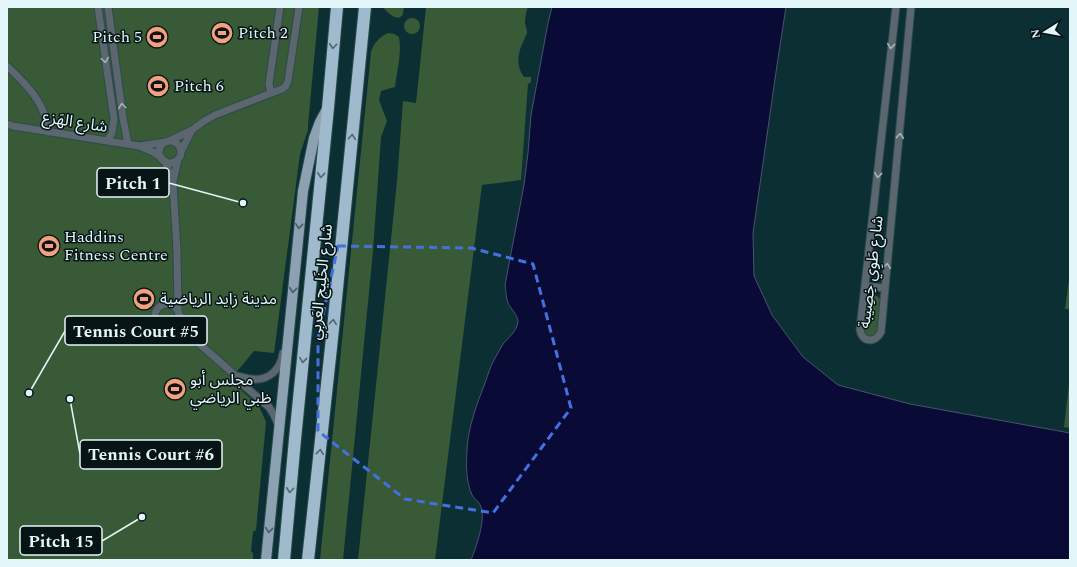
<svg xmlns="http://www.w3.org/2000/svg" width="1077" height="567" viewBox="0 0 1077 567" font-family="Spectral,'Noto Sans Arabic',serif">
<rect width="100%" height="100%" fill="#0b2f33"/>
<path fill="#395a36" d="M7,7H319L308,125V130L300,154L274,353L254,351L230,380L259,406L266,422L256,530L253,532L251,551L253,553V560H7Z
M383,7H404C404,8 403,13 403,14C398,24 386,11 383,7Z
M426,7H528C526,11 525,19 525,24C526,27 527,30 527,33C520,49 513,61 524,77H531V82L528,84L521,180L482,185L435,560H358L397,181L403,101L416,103Z
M404 26a8 8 0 1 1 16 0a8 8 0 1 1-16 0Z
M388,33L394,34L399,37C402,53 397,71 395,87L381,91L379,100L387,121L381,137L373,251L343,560H320L371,52C374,43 379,37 388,33Z
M1070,272V309H1065Z
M872,295L877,296L881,300L878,333L871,337L865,335L862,328L867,298Z
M1070,375V428L1064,427Z"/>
<path fill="#090b36" stroke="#4a5270" d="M552,7H786L777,65L753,233L754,276L772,315L803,357L838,385L910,404L1070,433V560H471C476,548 486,519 481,507C480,502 475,500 472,495C466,482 466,465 467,450C468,427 477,404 485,383C488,375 490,367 494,360C497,355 500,349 503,344C508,338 517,331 518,322C518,315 511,309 508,303C506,298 506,291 505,285L524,185L528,153L531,115L548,23Z"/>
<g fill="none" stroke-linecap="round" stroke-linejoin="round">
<g stroke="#294b4f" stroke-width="9">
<path id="street" d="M98,7L114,119L112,133L107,141
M108,7L123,118L128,144
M896,7L860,329C861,342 875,344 881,332L911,7
M7,66C25,83 47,104 48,132
M271,93L269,84L280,7
M7,124L13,126L139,146L153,152L161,157
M169,141L192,130L204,121L215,115L282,89L286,86L288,81L299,7
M159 152a11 11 0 1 1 22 0a11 11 0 1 1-22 0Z
M139,146L166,142
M181,152L192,130
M165,161L173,184L177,250L178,311
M173,182L178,159
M865,286L885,288
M155 316a12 12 0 1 1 24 0a12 12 0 1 1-24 0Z
M179,314L195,339
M171,327L196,341L219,361L236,376L240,382L269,407L274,415L278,424
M236,376C242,376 246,379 252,379C269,381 281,369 283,353"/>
</g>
<g stroke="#294b4f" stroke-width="12">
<path id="primary" d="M266,560L303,191L314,138L320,122L327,109"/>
</g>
<g stroke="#294b4f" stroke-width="14">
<path id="highway" d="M284,560L295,439L328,108L337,7
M308,560L333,329L365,7"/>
</g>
<use href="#street" stroke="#5b666e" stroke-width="7"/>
<use href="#primary" stroke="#8ca2b2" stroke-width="10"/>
<use href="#highway" stroke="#9fb9cd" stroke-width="12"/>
</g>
<defs><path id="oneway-chevron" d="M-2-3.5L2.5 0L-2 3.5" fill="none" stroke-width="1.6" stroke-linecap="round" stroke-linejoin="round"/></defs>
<g stroke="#526672">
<use href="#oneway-chevron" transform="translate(333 46) rotate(95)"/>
<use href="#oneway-chevron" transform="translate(352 137) rotate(-85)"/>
<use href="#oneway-chevron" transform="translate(321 175) rotate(96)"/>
<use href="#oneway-chevron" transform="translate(333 322) rotate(-84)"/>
<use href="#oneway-chevron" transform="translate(303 360) rotate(96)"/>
<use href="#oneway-chevron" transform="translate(320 452) rotate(-84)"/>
<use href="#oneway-chevron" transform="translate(290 490) rotate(95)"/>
</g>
<g stroke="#a6b5ba">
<use href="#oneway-chevron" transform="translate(891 46) rotate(96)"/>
<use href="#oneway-chevron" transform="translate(105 60) rotate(82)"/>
<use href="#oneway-chevron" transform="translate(122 106) rotate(-98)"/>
<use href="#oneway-chevron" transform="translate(900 136) rotate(-85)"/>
<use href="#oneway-chevron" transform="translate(878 175) rotate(96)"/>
<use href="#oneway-chevron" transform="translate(887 266) rotate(-85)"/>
</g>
<g stroke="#495b64">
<use href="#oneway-chevron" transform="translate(299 226) rotate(96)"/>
<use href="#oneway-chevron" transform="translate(293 290) rotate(96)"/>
<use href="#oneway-chevron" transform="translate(269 530) rotate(96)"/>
</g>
<path fill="none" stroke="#4570df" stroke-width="3" stroke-dasharray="8 5" stroke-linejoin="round" d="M338,246L471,248L533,264L571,408L493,513L405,499L318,431V338Z"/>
<defs>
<g id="stadium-disc" transform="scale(1.15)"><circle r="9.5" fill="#f1a17d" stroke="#061416"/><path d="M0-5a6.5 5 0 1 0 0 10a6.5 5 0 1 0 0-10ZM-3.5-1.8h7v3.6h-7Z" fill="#111"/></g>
</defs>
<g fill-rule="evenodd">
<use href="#stadium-disc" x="222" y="33"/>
<use href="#stadium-disc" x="157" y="37"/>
<use href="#stadium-disc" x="158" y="86"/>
<use href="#stadium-disc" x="49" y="246"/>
<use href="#stadium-disc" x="144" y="299"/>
<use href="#stadium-disc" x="175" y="389"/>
</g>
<g text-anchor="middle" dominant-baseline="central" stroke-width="3" stroke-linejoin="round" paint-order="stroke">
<g font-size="16" fill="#e3f6f9" stroke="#061416" text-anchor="start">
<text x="238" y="33">Pitch 2</text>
<text x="142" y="37" text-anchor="end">Pitch 5</text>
<text x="174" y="86">Pitch 6</text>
<text x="64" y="237">Haddins<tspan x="64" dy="18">Fitness Centre</tspan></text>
<text x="160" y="299">مدينة زايد الرياضية</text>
<text x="190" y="380">مجلس أبو<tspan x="190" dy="18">ظبي الرياضي</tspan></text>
</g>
<g font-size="16" fill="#e3f6f9" stroke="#061416">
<text transform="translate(75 122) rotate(9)">شارع الهَزع</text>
<text transform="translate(871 272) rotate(-83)">شارع طَوِي خِصِيبة</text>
<text transform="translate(321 282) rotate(-84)">شارع الخَلِيج العَربِي</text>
</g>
</g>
<path fill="none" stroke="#e3f6f9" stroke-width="1.5" d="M243 203L169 183M29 393L65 331M70 399L80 454M142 517L102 541"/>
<g fill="#e3f6f9" stroke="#061416" stroke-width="1.5">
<circle cx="243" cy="203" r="4"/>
<circle cx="29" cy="393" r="4"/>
<circle cx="70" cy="399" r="4"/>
<circle cx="142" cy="517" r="4"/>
</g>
<g fill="#061416" stroke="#e3f6f9" stroke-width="1.5">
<rect x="97" y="168" width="72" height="29" rx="4"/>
<rect x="65" y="316" width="142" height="29" rx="4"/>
<rect x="80" y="440" width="142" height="29" rx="4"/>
<rect x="20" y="526" width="82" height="29" rx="4"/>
</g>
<g font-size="17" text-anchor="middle" font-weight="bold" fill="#e3f6f9">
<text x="133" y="189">Pitch 1</text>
<text x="136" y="337">Tennis Court #5</text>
<text x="151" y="460">Tennis Court #6</text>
<text x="61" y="547">Pitch 15</text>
</g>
<rect width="1077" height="567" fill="none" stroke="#e3f6f9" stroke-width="16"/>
<g transform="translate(1045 32) rotate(259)" stroke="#061416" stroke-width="3" paint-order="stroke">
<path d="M0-3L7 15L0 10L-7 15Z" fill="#e3f6f9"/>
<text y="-6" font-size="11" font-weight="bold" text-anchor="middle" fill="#e3f6f9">N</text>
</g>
</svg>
